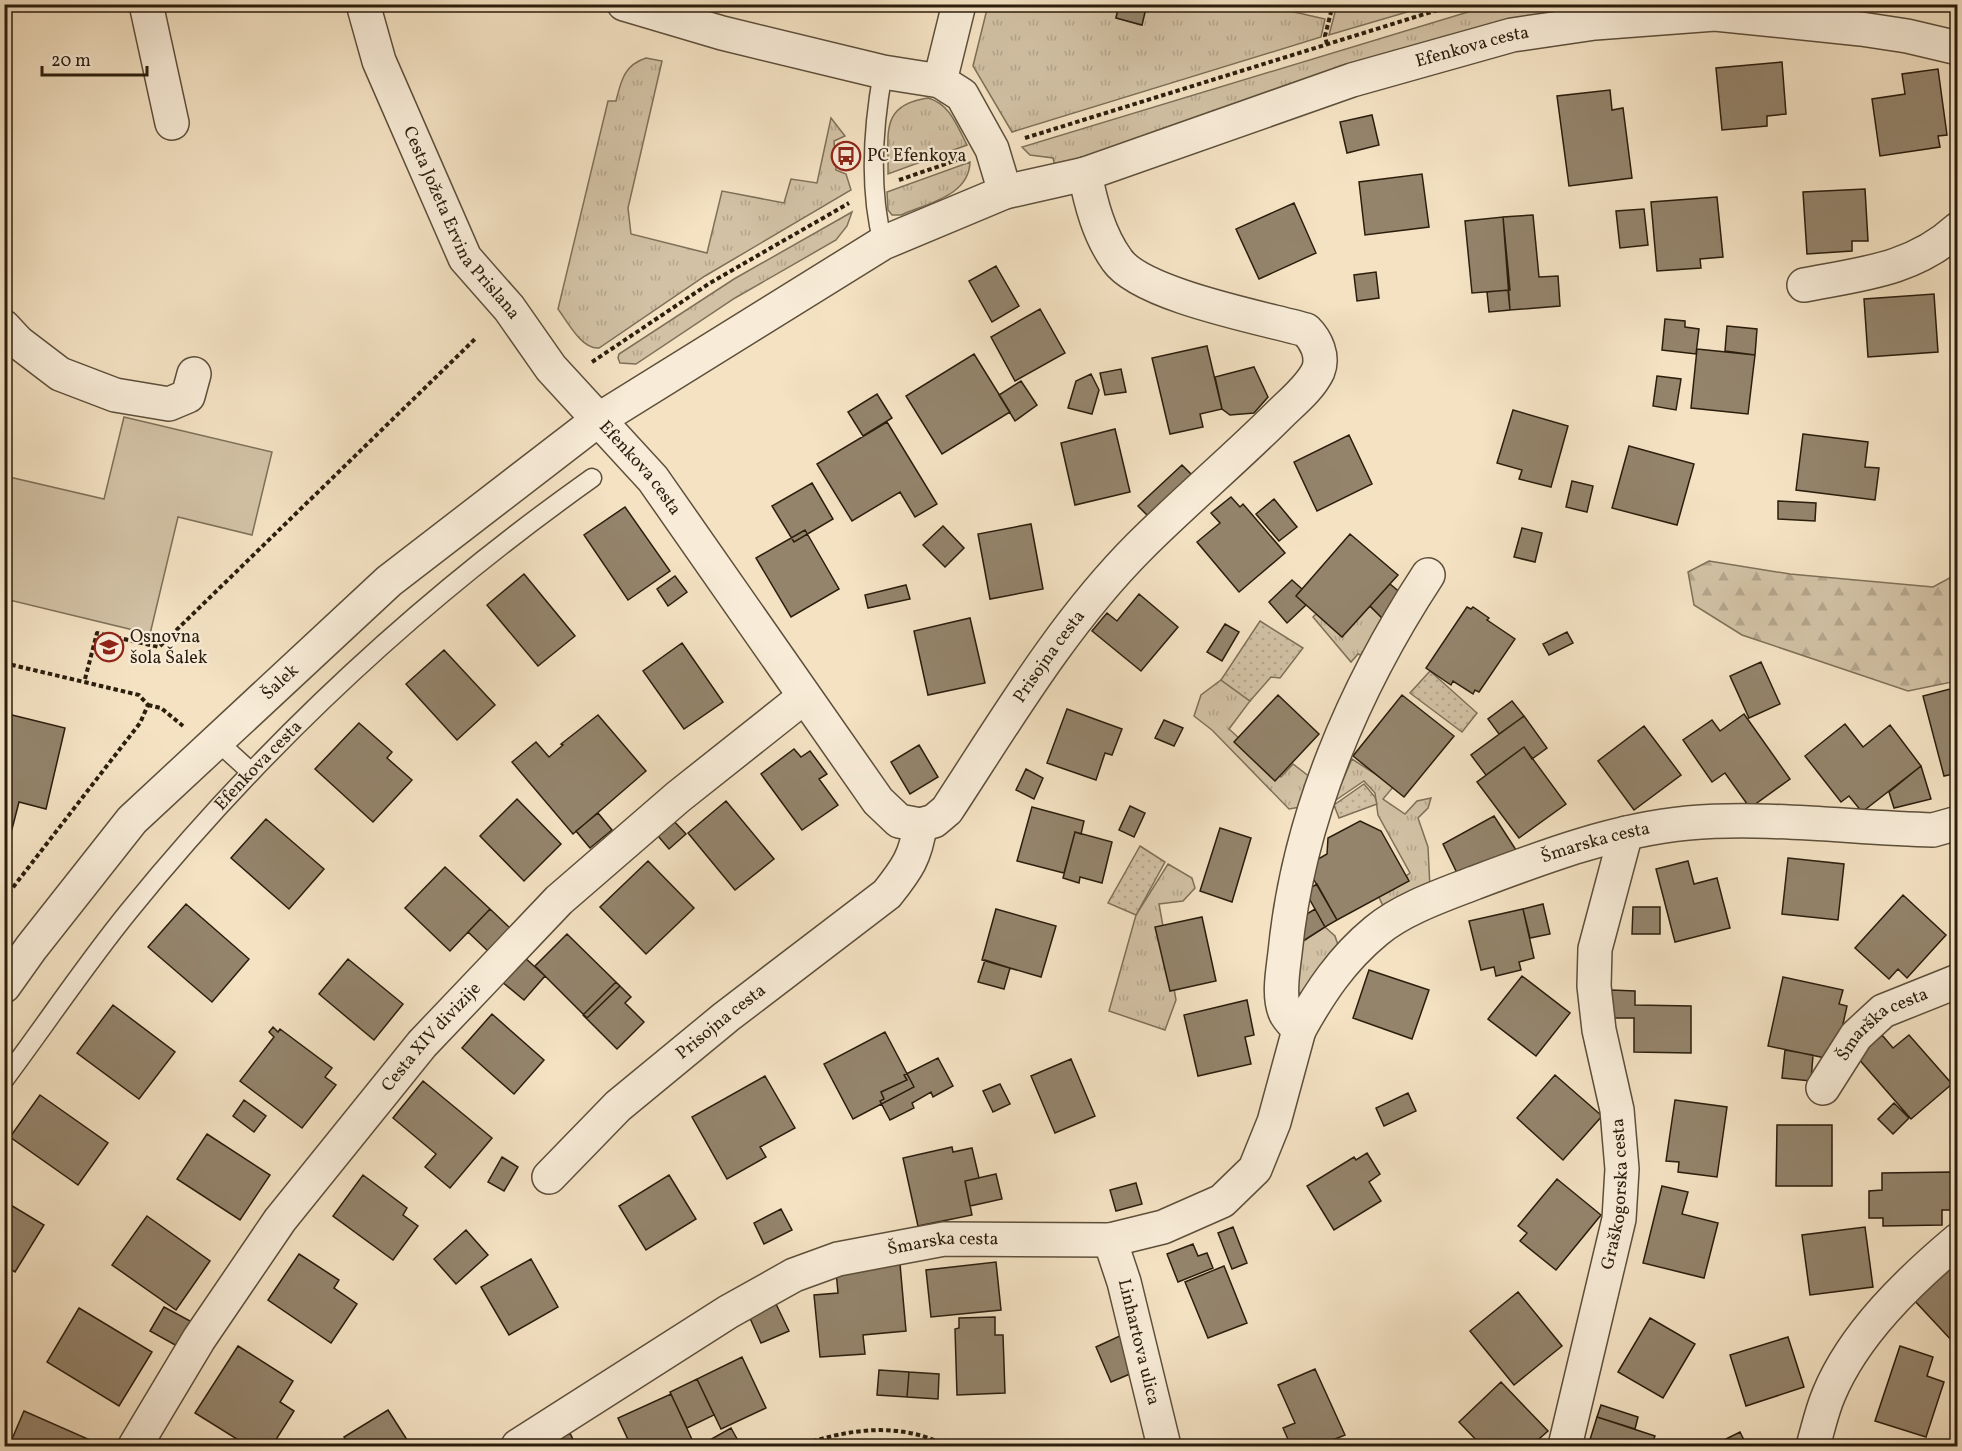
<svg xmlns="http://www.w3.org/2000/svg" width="1962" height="1451" viewBox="0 0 1962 1451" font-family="Vollkorn,serif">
<defs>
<pattern id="grass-tufts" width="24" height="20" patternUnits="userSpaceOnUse" patternTransform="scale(1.5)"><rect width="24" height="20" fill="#d2c1a4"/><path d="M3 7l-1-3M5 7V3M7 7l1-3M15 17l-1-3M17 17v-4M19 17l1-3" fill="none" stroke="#b4a58c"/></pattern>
<pattern id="forest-firs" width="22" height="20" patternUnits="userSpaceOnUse" patternTransform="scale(1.5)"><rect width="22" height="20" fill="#d2c1a4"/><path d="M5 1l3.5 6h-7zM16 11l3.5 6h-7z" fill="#b4a58c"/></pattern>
<pattern id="garden-dots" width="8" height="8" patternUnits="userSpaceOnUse" patternTransform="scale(1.5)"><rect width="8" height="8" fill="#d2c1a4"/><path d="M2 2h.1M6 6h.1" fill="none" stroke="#b4a58c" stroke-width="1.8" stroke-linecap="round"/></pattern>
</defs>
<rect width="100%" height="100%" fill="#f4e2c3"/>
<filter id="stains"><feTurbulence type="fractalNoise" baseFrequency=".00333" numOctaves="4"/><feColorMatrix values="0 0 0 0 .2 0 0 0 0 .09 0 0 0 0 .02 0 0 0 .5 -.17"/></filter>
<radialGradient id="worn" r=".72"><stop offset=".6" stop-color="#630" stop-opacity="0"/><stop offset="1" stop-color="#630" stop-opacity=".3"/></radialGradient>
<path fill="url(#grass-tufts)" stroke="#7e7058" stroke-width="1.5" d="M1147,4L1264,5L1325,19L1321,37L1012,132L973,66L988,5H1119L1116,18L1141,25Z
M1337,5V4L1431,5L1329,35Z
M1491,5H1567L1562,10L1442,37L1083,161L1055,166L1053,158L1030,155L1022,147Z
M646,58L662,61L628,208L631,234L707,253L722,191L784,203L791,179L817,183L831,118L845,136L834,141L836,170L846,174L851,190L705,276L599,348C582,350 567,321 558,309L608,101H616C621,81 624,65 646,58Z
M928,98C950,104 957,126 967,145L888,174C889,134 879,105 928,98Z
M970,162C969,196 928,203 901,215H892L888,210L887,192Z
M852,212L847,226L836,240L735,298L636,364L620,363L618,358L619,354L734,279Z
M1370,606L1385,621L1365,657L1358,654L1351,662L1313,617L1316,614L1342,637Z
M1221,680L1250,701L1229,729L1281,777L1293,764L1315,781L1306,806L1289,809L1212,730L1194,716L1201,695Z
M1352,759L1394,786L1383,799L1405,814L1417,801L1431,798L1428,808L1418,818L1428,847L1430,888L1401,906H1383L1378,895L1410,873L1378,815L1375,793L1364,781L1333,802Z
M1168,864L1192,878L1195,888L1183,901L1159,904L1176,1000L1165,1030L1109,1011L1136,915Z
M1325,927L1335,936L1339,948L1302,994L1293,990L1300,943Z"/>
<path fill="url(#forest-firs)" stroke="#7e7058" stroke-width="1.5" d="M1709,561L1790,574L1933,587L1957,574V681L1908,691L1742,635L1694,605L1688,572Z"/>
<path fill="url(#garden-dots)" stroke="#7e7058" stroke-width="1.5" d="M1260,621L1303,648L1280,678L1271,677L1250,701L1221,680Z
M1430,671L1477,713L1462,732L1410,693Z
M1364,784L1375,797L1377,804L1339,818L1334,805Z
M1140,846L1165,862L1136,915L1108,903Z"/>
<path fill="#d2c1a4" stroke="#7e7058" stroke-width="1.5" d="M124,417L272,452L252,535L178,517L150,634L5,599V476L104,499Z"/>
<path fill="#94846c" stroke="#2b1e0d" stroke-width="1.5" d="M852,4H876L874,10Z
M1119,4H1147L1142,25L1116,18Z
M1264,4H1284L1282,9Z
M1782,62L1786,114L1767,116V126L1722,130L1716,68Z
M1938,69L1947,135L1938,136L1940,147L1880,156L1872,99L1905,94L1902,74Z
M1610,90L1612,110L1623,108L1632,178L1569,186L1557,96Z
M1372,115L1379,145L1347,153L1340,122Z
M1422,174L1429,227L1365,235L1359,182Z
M1865,189L1868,241H1852V251L1807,254L1803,192Z
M1717,197L1723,257L1700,259L1701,268L1657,271L1651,202Z
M1294,203L1316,253L1259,279L1236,229Z
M1644,209L1648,245L1620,248L1616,211Z
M1533,215L1539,277L1558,276L1560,306L1510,310L1503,217Z
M1503,217L1510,290L1472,293L1465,221Z
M996,266L1019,306L992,322L969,281Z
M1376,272L1379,298L1357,301L1354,275Z
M1508,290L1510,310L1489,312L1487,292Z
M1934,294L1938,352L1868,357L1864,299Z
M1040,309L1065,353L1015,381L991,337Z
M1665,319L1685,321V327L1699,329L1696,354L1662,350Z
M1727,326L1757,329L1755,355L1725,351Z
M1207,346L1222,409L1200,414L1203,427L1170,434L1152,358Z
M1697,349L1755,355L1748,414L1691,408Z
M974,354L1010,412L942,454L906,396Z
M1254,367L1268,397L1254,413L1230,415L1222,409L1215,377Z
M1121,369L1126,392L1105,395L1100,373Z
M1091,374L1099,390L1092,414L1068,408L1076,381Z
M1657,376L1681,379L1676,410L1653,406Z
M1021,381L1037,405L1015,421L999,395Z
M877,394L892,418L863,436L848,412Z
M1513,410L1568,426L1551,487L1519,479L1522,470L1497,463Z
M887,422L937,504L915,517L900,492L852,521L817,464Z
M1115,429L1130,492L1075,505L1061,443Z
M1803,434L1868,442L1865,467L1879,468L1875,500L1796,490Z
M1349,435L1372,484L1317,511L1294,462Z
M1629,446L1694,464L1677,525L1612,508Z
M1182,465L1192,475L1148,516L1138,506Z
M1572,481L1593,486L1587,512L1566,507Z
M812,483L833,519L794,542L772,506Z
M1231,497L1240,507L1243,504L1285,553L1239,592L1197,542L1220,523L1211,513Z
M1274,499L1297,527L1279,541L1256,514Z
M1778,501L1816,503L1815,521L1778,519Z
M625,507L670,571L628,600L584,535Z
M1031,524L1043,589L990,599L978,534Z
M943,526L964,548L945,567L923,545Z
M1522,528L1542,533L1535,562L1514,557Z
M805,530L839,589L791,617L756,558Z
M1350,534L1398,575L1342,637L1296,596Z
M524,574L575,636L538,666L487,605Z
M675,576L687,592L668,606L657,589Z
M1292,580L1302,589L1296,596L1306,605L1287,623L1269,602Z
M1390,584L1402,594L1385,621L1370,606Z
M906,585L910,599L868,608L865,595Z
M1139,594L1178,627L1141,671L1092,631L1107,613L1117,621Z
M1467,607L1471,609L1473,607L1489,618L1487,620L1515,639L1479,692L1475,690L1473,694L1453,681L1451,685L1426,668Z
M970,618L985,683L928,695L914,631Z
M1225,624L1239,632L1222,661L1207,652Z
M1567,632L1573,643L1549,655L1543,644Z
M682,643L723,702L684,729L643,671Z
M444,650L495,705L457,740L406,684Z
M1761,662L1780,704L1749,718L1730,676Z
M1958,687V773L1944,776L1923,696Z
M1278,695L1319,734L1275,781L1234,742Z
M1402,695L1454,736L1404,797L1353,756Z
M1512,701L1524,716L1499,734L1488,719Z
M1067,709L1122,729L1112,755L1105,753L1096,780L1047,763Z
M4,713L65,728L46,809L19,802L12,829L4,827Z
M1744,714L1790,779L1750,808L1725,773L1712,782L1683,740L1712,720L1720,731Z
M598,715L646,771L573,834L512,762L536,742L549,757L563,745L561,744Z
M1524,716L1547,748L1532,759L1524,747L1486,775L1471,755Z
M1164,720L1183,728L1174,746L1155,738Z
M359,723L392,752L387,758L412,780L373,822L315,769Z
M1845,724L1863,747L1890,725L1921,766L1862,812L1849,796L1841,802L1805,756Z
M1644,726L1681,775L1634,810L1598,761Z
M919,745L938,777L910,794L891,762Z
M1524,747L1566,804L1519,838L1477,782Z
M794,749L801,757L810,751L827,774L819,779L838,805L802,830L761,774Z
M1921,766L1931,799L1894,808L1889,792Z
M1026,769L1043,778L1034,799L1016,790Z
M517,799L561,844L524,881L480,836Z
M726,801L774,859L735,890L688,833Z
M1130,806L1145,813L1134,837L1119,830Z
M1032,807L1084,821L1081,834L1075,832L1064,873L1017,861Z
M598,813L612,830L590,848L576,831Z
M669,816L686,834L669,849L653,830Z
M1494,816L1516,850L1458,875L1443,844Z
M266,819L324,869L289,909L231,858Z
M1360,821L1381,831L1409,881L1337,920L1306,866L1327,854L1328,838Z
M1220,828L1251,838L1232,902L1200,891Z
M1075,832L1112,842L1102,883L1080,877L1079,883L1063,878Z
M1788,858L1844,864L1838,920L1782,914Z
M648,861L694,908L646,954L600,907Z
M1688,861L1694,884L1717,878L1730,928L1675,942L1656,869Z
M445,867L490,909L450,951L405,908Z
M1317,884L1337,920L1325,927L1305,891Z
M1903,895L1946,935L1907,978L1898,969L1889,979L1855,948Z
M186,904L249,959L212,1002L148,947Z
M1543,904L1550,934L1530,938L1523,909Z
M1633,907H1660V934H1632Z
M490,909L510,928L488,951L468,932Z
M996,909L1056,926L1041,977L982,960Z
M1315,909L1325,927L1300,943L1297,920Z
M1523,909L1534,958L1519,962L1521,970L1496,976L1494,967L1481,970L1469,921Z
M1202,917L1216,981L1170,991L1155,927Z
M567,934L620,986L587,1018L535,966Z
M523,956L545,976L524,1000L501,981Z
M348,959L403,1004L374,1040L319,994Z
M985,960L1010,968L1004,989L978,982Z
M1369,970L1429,990L1412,1039L1353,1018Z
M1522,976L1570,1013L1536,1056L1488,1019Z
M1783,977L1843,990L1839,1004L1847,1006L1835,1060L1768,1046Z
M616,982L631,997L625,1003L644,1022L617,1049L583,1015Z
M1611,990L1635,991V1005L1691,1006V1053L1634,1052V1018H1610Z
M1247,1000L1254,1035L1245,1037L1251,1064L1198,1076L1184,1015Z
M113,1005L175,1052L139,1099L77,1053Z
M492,1014L544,1060L514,1094L462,1048Z
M273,1027L278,1032L280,1029L332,1068L325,1077L336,1085L302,1128L240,1081L274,1037L269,1032Z
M885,1032L914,1087L853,1119L824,1064Z
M1882,1035L1893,1048L1909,1035L1952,1084L1911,1119L1857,1057Z
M1785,1050L1813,1055L1811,1081L1782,1078Z
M938,1058L953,1086L933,1097L931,1092L912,1103L914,1108L890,1120L880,1101L884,1099L881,1092L907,1080L904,1075Z
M1071,1059L1095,1116L1055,1133L1031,1076Z
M1555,1075L1602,1116L1563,1160L1517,1118Z
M765,1076L795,1128L760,1147L766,1157L727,1179L692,1117Z
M423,1081L492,1138L450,1188L425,1167L436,1154L393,1118Z
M1000,1084L1010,1104L993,1112L983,1091Z
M1408,1093L1416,1111L1384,1126L1376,1108Z
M40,1095L108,1143L78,1185L10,1137Z
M244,1100L266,1116L254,1132L233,1116Z
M1675,1100L1727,1107L1717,1177L1678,1172L1679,1162L1666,1161Z
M1894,1103L1909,1118L1893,1134L1878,1119Z
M1777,1125H1832V1186H1776Z
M207,1134L270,1175L240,1220L177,1179Z
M952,1147L953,1152L972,1148L979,1178L965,1181L972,1215L918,1226L903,1158Z
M1367,1153L1380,1174L1369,1182L1381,1201L1334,1230L1307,1186L1354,1157L1356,1160Z
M502,1157L518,1167L504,1191L488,1182Z
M1951,1172L1952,1210H1942V1225L1883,1226V1218H1869V1191L1882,1190V1173Z
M996,1174L1002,1199L970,1206L965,1181Z
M363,1175L407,1208L403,1215L418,1226L393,1260L333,1216Z
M669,1175L696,1219L646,1250L619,1206Z
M1557,1179L1601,1215L1556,1270L1520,1241L1527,1233L1518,1226Z
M1136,1183L1142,1204L1116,1211L1110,1190Z
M1662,1186L1688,1192L1682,1214L1718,1223L1704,1278L1643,1263Z
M4,1201L44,1225L15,1272L4,1265Z
M781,1209L792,1230L764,1244L754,1223Z
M147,1216L210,1261L176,1310L112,1265Z
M1233,1227L1247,1263L1232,1269L1218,1233Z
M1865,1227L1873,1287L1810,1295L1802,1235Z
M466,1230L488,1255L456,1284L434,1259Z
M1193,1244L1198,1256L1207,1253L1213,1268L1178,1282L1167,1254Z
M299,1254L339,1280L334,1288L357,1304L331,1343L268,1300Z
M1958,1258V1340L1954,1343L1913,1299Z
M531,1259L558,1307L509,1335L481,1287Z
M996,1262L1001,1310L931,1317L926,1270Z
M900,1264L906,1331L863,1335L865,1354L820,1357L814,1295L838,1293L836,1270Z
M1224,1266L1247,1323L1208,1338L1185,1282Z
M1518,1292L1562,1346L1514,1385L1470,1331Z
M776,1304L789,1331L761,1343L749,1316Z
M164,1307L192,1322L177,1346L150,1331Z
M79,1308L152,1352L119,1406L47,1362Z
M995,1317V1335H1003L1005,1393L957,1395L955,1329L959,1328V1318Z
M1650,1318L1695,1344L1663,1398L1618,1372Z
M1122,1335L1137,1371L1111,1382L1096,1347Z
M1788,1337L1804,1387L1746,1406L1730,1355Z
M238,1346L293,1381L280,1402L294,1411L272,1446H248L195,1413Z
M1900,1346L1933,1357L1927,1376L1944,1382L1926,1437L1875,1421Z
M742,1357L766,1408L721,1429L697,1379Z
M1315,1369L1345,1435L1318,1446H1291L1283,1428L1295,1423L1278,1385Z
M879,1370L909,1372L907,1397L877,1395Z
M909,1372L939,1374L938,1399L907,1397Z
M697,1379L714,1415L687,1428L670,1392Z
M1501,1382L1548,1431L1531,1446H1482L1459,1422Z
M671,1394L695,1446H631L618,1418Z
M1601,1405L1638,1417L1635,1429L1597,1417Z
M388,1410L411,1446H350L344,1437Z
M24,1411L97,1443L95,1446H9Z
M1597,1417L1655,1436L1651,1446H1588Z
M731,1428L741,1446H699Z
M1740,1432L1747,1446H1712Z
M570,1433L576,1446H543Z"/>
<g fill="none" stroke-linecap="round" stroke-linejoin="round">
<g stroke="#5d4f3a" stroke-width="21">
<g id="service">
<path d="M883,243C869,190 873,127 883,72"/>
<path d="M218,742L251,772"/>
<path id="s1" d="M4,1080C46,1024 85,965 129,911C262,747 420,600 592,478"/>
</g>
</g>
<g stroke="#5d4f3a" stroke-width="36">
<g id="minor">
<path d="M146,4L172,123"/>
<path id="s2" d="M363,4L379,61L465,258L509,308L551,368L653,479L878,801L899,821L920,825L934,821L947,810C1006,720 1063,623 1140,546C1185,501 1234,460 1279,415C1292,402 1310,388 1318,371C1324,356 1316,340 1306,330C1263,318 1141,295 1117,260C1099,235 1091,204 1085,174"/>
<path d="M624,4L722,33L883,72L940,81L962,95L992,149L1005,192"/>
<path d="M940,81L959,4"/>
<path d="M1804,285C1861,274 1913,270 1958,229"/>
<path d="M4,327L18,342L60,374L115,395L169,404L188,396L194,374"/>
<path id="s3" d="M4,986L31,948L132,820L389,581L598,420L883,243L1005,192L1085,174L1352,80L1512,35L1595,23L1715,14L1861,29L1907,36L1958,48"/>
<path id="s4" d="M1299,1030C1320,992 1342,959 1376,931C1402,909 1443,895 1474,883C1543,857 1614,830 1688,823C1769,816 1852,828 1933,830L1958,823"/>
<path id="s5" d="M1823,1088L1856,1036L1883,1011L1958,981"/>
<path id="s6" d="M549,1177L618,1106L726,1017L887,894C907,869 916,856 920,825"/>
<path id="s7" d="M1110,1240L1124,1282L1164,1446"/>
<path id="s8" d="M135,1446L199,1339L280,1220L422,1044L559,900L678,797L804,697"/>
<path id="s9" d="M518,1446L728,1312L794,1275L838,1259L944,1239L1110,1240L1163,1227L1222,1201L1255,1169L1274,1122L1299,1030C1295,1025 1287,1018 1285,1012C1278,996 1283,970 1285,953C1298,818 1354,688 1428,575"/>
<path id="s10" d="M1565,1446L1619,1219L1622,1169L1617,1110L1599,1030L1594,986L1595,949L1626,833"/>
<path d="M1813,1446C1818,1429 1822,1410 1829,1394C1854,1334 1908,1282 1958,1240"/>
</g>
</g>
<path stroke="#2b1e0d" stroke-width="4" stroke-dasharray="4.5 3" stroke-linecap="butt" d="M1327,44L1325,36L1333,4
M1025,138L1457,4
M899,180L960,159
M592,362L710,283L849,203
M4,663L139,695L148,705L140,723L4,899
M85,679L97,633L159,647L475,339
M148,705L161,708L183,726
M798,1446C848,1429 899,1421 947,1446"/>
<use href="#service" stroke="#f8ecd8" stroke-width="18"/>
<use href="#minor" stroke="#f8ecd8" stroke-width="33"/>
</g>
<defs>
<g id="bus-ring" transform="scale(1.5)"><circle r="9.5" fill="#f8ecd8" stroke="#8f2418" stroke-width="1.5"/><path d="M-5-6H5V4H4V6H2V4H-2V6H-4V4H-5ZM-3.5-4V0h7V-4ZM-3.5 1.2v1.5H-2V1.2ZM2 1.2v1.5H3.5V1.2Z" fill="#8f2418"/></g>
<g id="school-ring" transform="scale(1.5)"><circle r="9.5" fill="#f8ecd8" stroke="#8f2418" stroke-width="1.5"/><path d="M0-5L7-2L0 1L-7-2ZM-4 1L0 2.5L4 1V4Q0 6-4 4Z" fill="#8f2418"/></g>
</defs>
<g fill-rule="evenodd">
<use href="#bus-ring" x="846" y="156"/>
<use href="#school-ring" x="109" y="647"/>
</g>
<g text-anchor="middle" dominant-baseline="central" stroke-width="4.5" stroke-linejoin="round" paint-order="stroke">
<g font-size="18" fill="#2b1e0d" stroke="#f8ecd8">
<text stroke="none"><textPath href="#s3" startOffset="1782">Efenkova cesta</textPath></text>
<text stroke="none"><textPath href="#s2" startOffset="242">Cesta Jožeta Ervina Prislana</textPath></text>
<text stroke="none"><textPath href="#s2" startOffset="548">Efenkova cesta</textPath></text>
<text stroke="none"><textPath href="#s2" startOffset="1224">Prisojna cesta</textPath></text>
<text stroke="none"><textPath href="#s3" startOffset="412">Šalek</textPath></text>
<text stroke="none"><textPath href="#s1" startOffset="405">Efenkova cesta</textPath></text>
<text stroke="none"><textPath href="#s4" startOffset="364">Šmarska cesta</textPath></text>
<text stroke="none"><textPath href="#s6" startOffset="232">Prisojna cesta</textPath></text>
<text stroke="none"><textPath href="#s5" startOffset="90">Šmarška cesta</textPath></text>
<text stroke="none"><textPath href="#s8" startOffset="506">Cesta XIV divizije</textPath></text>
<text stroke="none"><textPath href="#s10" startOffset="258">Graškogorska cesta</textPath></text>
<text stroke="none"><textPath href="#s9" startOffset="478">Šmarska cesta</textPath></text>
<text stroke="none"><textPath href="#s7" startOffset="106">Linhartova ulica</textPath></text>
</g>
<g font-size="18" fill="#2b1e0d" stroke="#f8ecd8" text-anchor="start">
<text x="867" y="156">PC Efenkova</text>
<text x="130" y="637">Osnovna<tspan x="130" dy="21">šola Šalek</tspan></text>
</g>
</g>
<rect width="1962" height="1451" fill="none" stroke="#f4e2c3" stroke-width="24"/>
<rect x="6" y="6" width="1950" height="1439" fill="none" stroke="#2b1e0d" stroke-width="3"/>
<rect x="12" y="12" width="1938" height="1427" fill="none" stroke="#2b1e0d" stroke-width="1.5"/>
<path d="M42 66v9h105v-9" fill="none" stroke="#2b1e0d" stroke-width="3"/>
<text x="51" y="66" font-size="18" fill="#2b1e0d" stroke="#f8ecd8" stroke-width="4.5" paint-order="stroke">20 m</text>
<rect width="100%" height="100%" filter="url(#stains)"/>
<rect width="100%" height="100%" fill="url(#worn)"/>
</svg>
